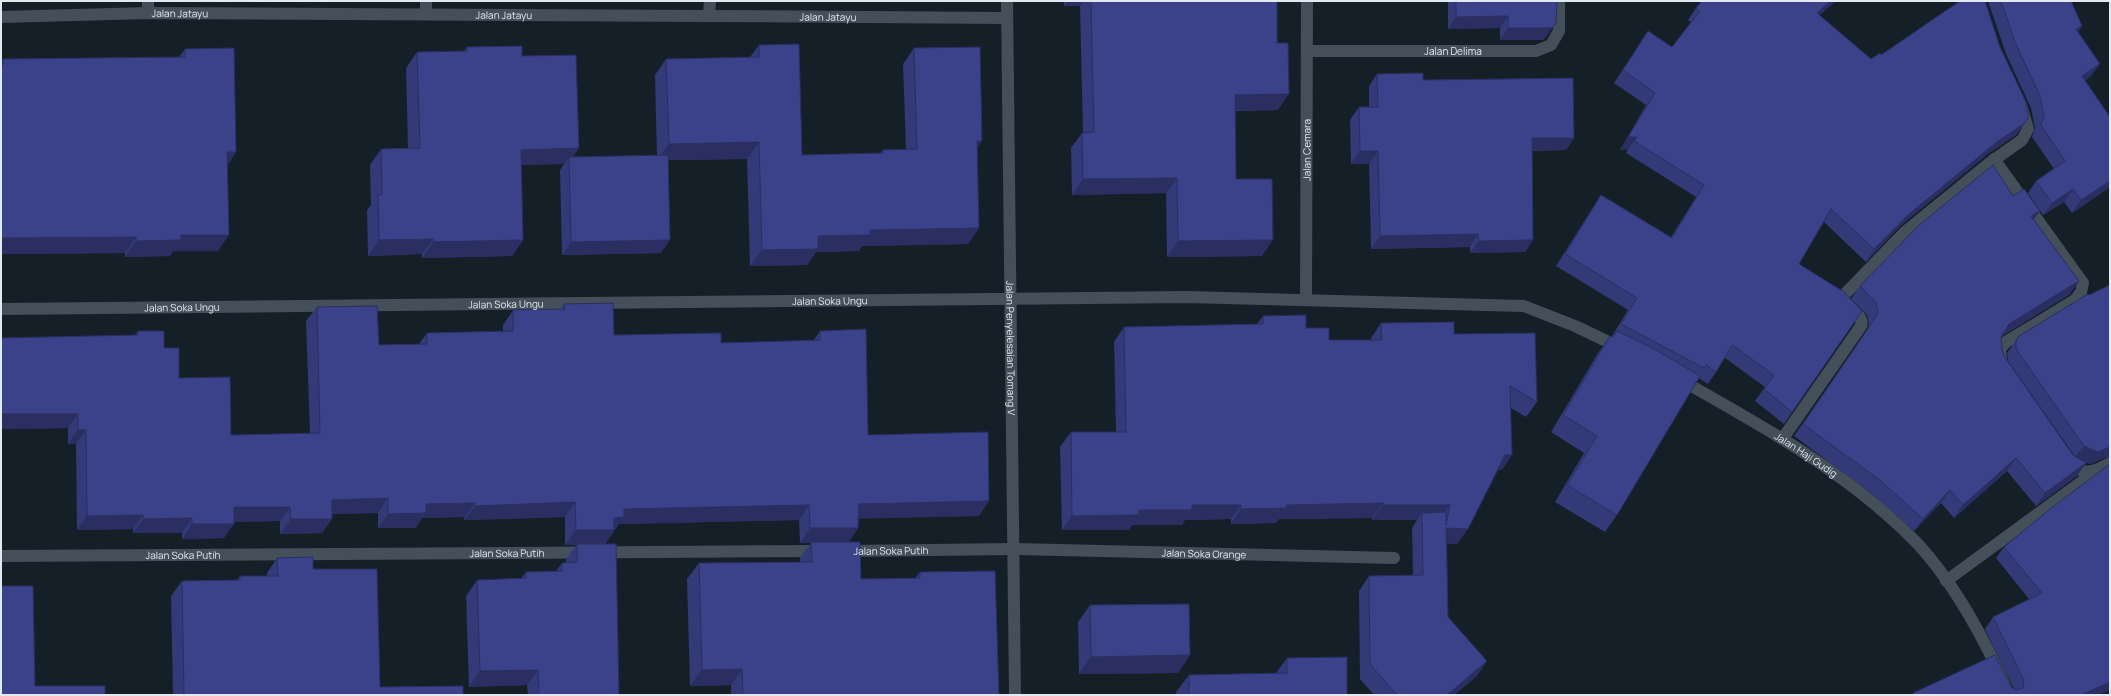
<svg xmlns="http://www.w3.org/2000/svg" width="2111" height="696" viewBox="0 0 2111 696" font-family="Manrope,sans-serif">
<rect width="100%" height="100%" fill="#151f28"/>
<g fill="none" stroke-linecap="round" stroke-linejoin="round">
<g stroke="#444f5a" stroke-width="12">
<path d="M148,1V13"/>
<path d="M426,1V14"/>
<path id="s1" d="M1007,1L1015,695"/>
<path id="s2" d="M709,16L1007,18"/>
<path id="s3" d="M1308,51H1536L1551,45L1559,31V1"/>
<path d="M1994,159L2083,283L2081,292L2075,300L2006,342L2000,349L2001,362"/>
<path id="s4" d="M1306,299L1307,1"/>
<path id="s5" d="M1,309L1186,297L1524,306L1575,326L1621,348"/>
<path id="s6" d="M1679,379C1762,426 1847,472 1915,541C1954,582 1987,643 2009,695"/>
<path d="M1783,438L1861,326C1865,316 1848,308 1842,300L1844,295L1905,232L1991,162L2022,140L2028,129L2021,105"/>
<path d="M2069,462C2083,477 2095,472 2110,463"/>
<path id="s7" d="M845,551L1014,549L1394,558"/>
<path id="s8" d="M1,556L820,551"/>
<path d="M1946,581L2095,472"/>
</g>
<path stroke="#444f5a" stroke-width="12" id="s9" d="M1,17L148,13L709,16L710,1"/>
</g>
<path fill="#343977" d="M1064,1H1277L1278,110L1235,111L1236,179L1262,256L1167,257L1166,193L1072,195L1071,148L1082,133H1083L1080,6H1064Z
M1448,1H1557L1548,34L1543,40H1500V28L1448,29Z
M1836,1L1819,15L1871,59L1881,55L2016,135L1989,153L1900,226L1866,262L1824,222L1799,264L1862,311L1784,424L1755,401L1765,387L1725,358L1716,372L1708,384L1699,378L1617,515L1605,532L1555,502L1584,453L1551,432L1598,353L1610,336L1613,337V336H1612L1628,310L1556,266L1593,207L1601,195L1671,237L1696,197L1626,153L1628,149L1620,150L1646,105L1614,83L1640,43L1648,31L1672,47L1691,22L1688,20L1696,8Z
M1988,1H2071L2082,26L2078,32L2091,76L2085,81L2110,187L2072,213L2064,202L2043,215L2028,193L2036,181L2054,169L2032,137L2035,128L2031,108L2006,54Z
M759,45L802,155L880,153L883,150L906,149L903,64L914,48L977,148L979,228L968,244L862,246L859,251L816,252L807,265L750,266L747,159L668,160L661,253L562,255L560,170L564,164L521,165L523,240L512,256L422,258V254L368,256L367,210L371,205L370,165L381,149L408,148L406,68L417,52L464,51L467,47L522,56L579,148L573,157L657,156L655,75L666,59L750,57Z
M185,49L236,152L228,164L218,251H173L170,256L125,257V253L1,254V62L3,59L179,57Z
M1377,74L1423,80L1574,138L1566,150L1532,151L1533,240L1525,252L1470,253V247L1371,249L1369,164H1351L1350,120L1359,107H1369V86Z
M2013,196L2040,211L2034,219L2070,294L2002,336L2001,337L2002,349L2004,356L2073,455H2074L2008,361L2007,353L2019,336L2088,294L2090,464L2081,460L2077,476L2036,506L2007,471L1954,518L1941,503L1914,531L1872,494L1794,436L1867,330L1869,323L1867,315L1851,299L1860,286Z
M564,304L614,335L721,343L813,341L820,331L868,435L979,516L858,518V528L849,542L861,579L915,578L920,572L999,695H731V685L690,686L687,579L699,563L800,562V558L811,543H800L799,520L619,524L605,544L619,695H528L527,685L469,687L466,596L477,580L521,579L526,572L556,571L562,563L566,562V560L576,545H565V517L464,520V517L422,518L416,528H378V513L332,514L322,533L280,534V521L234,522L224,538L182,539V533H133V529L77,530L76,444H68V428L1,429V338L135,335L138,331L164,348L179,378L231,435L310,434L306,321L317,307L379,345L419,344L427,333L503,331V325L513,310L561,309Z
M1263,316L1306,328L1329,340H1371V338L1381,323L1454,334L1537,402L1526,417L1511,408L1502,470H1498L1468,529L1457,544L1447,543L1448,617L1477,676L1454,695H1374L1360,679L1359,591L1369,576L1413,575L1412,528L1417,520H1372V518L1279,519L1276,523L1231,524V519L1185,520L1182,525H1132L1129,530H1062L1060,447L1071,432H1116L1114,342L1124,327L1257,324Z
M2110,464V690L2098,695H1912L1913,693L2011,687L2014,689L1985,629L1993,617L2029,599L1996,558L2004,547Z
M277,558L313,569L380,687L463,695H173L171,596L182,581L237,580L240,576H267V573Z
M1090,605L1190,655L1178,673L1079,674L1078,622Z
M1287,658L1347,695H1177L1176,692L1189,675L1276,673Z"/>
<path fill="#2a2e61" d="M1068,1H1083L1080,6H1064Z
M1830,1H1836L1808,25L1817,13Z
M1508,16L1500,28L1448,29L1456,17Z
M1556,23L1548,34L1543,40H1500L1508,28Z
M2082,26L2074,39L2076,29Z
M2100,64L2091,76L2073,89L2082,76Z
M1289,94L1278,110L1223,111L1235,95Z
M2025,123L2016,135L1989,153L1900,226L1866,262L1874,249L1909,214L1998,141Z
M1628,137H1637L1628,149L1620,150Z
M1532,138H1574L1566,150L1523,151Z
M977,141H982L971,157Z
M759,142L747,159L657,160L669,144Z
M579,148L569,163V157L564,164L510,165L521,150Z
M1360,151H1378L1369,164H1351Z
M227,152H236L225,168Z
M1177,178L1166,193L1072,195L1083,179Z
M2110,181V187L2072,213L2081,200Z
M2073,189L2064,202L2043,215L2052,203Z
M2040,211L2031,223V216Z
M979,228L968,244L862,246L859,251L816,252L807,265L750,266L762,250L818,236L870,230Z
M1478,234L1470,247L1371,249L1380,236Z
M181,235H229L218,251H173L170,256L125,257L136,241Z
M136,237L125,253L1,254V240L2,238Z
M433,239L422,254L368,256L379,240Z
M523,240L512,256L422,258L433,242Z
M670,240L661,253L562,255L571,242Z
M1273,240L1262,256L1167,257L1178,241Z
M1533,240L1525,252L1470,253L1479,241Z
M2079,281L2070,294L2000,337L2009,324Z
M1,414H78L68,428L1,429Z
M78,430H86L76,444H68Z
M2084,446L2110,447V456L2090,464L2075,457Z
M1505,455H1512L1502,470H1495Z
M2016,458L2007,471L1954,518L1963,505Z
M2086,463L2077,476L2036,506L2045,493Z
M1950,490L1941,503L1914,531L1923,519Z
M388,498L378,513L322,514L332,500Z
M989,501L979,516L849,519L859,504Z
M575,502L565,517L464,520L475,506Z
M475,503L464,517L422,518L416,528H378L388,514L426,504Z
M1383,503L1372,518L1279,519L1276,523L1231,524L1241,509L1286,505Z
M809,505L799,520L619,524L604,544L565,545L576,530L614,518L624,509Z
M1192,505H1241L1231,519L1185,520L1182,525H1132L1129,530H1062L1072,516Z
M1383,505H1450L1439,519L1422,513L1417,520H1372Z
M234,507H290L280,521L224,522Z
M143,515L133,529L77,530L87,516Z
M192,518L182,533H133L144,519Z
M291,519H332L322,533L280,534Z
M192,524H234L224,538L182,539Z
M810,528H858L848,543L811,542V543H800Z
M1446,528L1468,529L1457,544L1436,543Z
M1190,655L1178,673L1079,674L1091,657Z
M1487,661L1477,676L1454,695H1447Z
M742,669L731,685L690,686L702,670Z
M538,670L527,685L469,687L480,671Z
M2110,682V690L2098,695H2081Z"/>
<path fill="#3c428a" stroke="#2a2e61" d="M1091,1H1277V43H1288L1289,94L1235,95L1236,179H1272L1273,240L1178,241L1177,178L1083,179L1082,133L1094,132Z
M1456,1H1557L1556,23L1552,28H1508V16L1456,17Z
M1702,1H1830L1817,13L1871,59L1880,53L1881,55L1960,1H1985L2000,47L2025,100L2029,116L2025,123L1998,141L1909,214L1874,249L1831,209L1799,264L1844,292L1862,311L1792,412L1764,389L1774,375L1732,345L1716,372L1706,365L1704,368L1621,324L1637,298L1565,254L1601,195L1672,238L1704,185L1634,141L1637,137H1628L1655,93L1623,70L1648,31L1672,47L1700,11L1696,8Z
M2001,1H2071L2082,26L2076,29L2100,64L2082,76L2110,117V181L2081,200L2073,189L2052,203L2036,181L2065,161L2041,125L2044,116L2040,96L2015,42Z
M799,44L802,155L883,153V150L917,149L914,48L980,47L982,141H977L979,228L870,230V235L818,236V249L762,250L759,142L669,144L666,59L759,57V45Z
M522,46V56L576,55L579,148L521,150L523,240L433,242V239L379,240L378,195L382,194L381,149L420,148L417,52L467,51V47Z
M234,48L236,152H227L229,235H181V240L136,241V237L2,238V243H1V65H3V59L185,57V49Z
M1423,73V80L1573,78L1574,138H1532L1533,240L1479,241L1478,234L1380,236L1378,151H1360L1359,107H1378L1377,74Z
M668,155L670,240L571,242L569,157Z
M1993,165L2013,196L2024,189L2040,211L2031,216L2079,281L2009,324L2001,337L2002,349L2004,356L2073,455L2086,463L2045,493L2016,458L1963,505L1950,490L1923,519L1881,481L1803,424L1876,317L1878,311L1876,302L1860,286L1919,225Z
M2110,285V447L2098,452L2084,446L2016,349V341L2019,336L2088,294L2089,295Z
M613,303L614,335L721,333V343L820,340V331L866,329L868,435L988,432L989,501L859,504L858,528H810L809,505L624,509V517L614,518V530H576L575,502L475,506V503L426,504V513L388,514V498L332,500V519H291L290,507H234V524H192V518L144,519L143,515L87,516L86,430H78V414H1V338L138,335V331H164V348H179V378L230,377L231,435L320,433L317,307L377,306L379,345L427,344V333L513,331V310L565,309L564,304Z
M1306,315V328H1329V340H1382L1381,323L1454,322V334L1535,333L1537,402L1510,386L1512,455H1505L1468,529L1446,528L1448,617L1487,661L1447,695H1397L1370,664L1369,576L1423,575L1422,513L1446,512V525L1450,505H1383V503L1286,505L1287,508L1241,509V505H1192V510H1139V515L1072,516L1071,432H1126L1124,327L1263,324V316Z
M1617,331L1654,349L1700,376L1617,515L1567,485L1597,436L1563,415L1610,336L1613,337Z
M2110,464V682L2081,695H1914L1913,693L1995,655L2011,687L2016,690L2023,688L2024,680L1993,617L2042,593L2004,547L2050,509Z
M811,542H860L861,579L920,578V572L995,571L999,695H743L742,669L702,670L699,563L812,562Z
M577,544H616L619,695H539L538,670L480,671L477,580L526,578V572L562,571V563L577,562Z
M313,557V569H377L380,687L463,686V695H184L182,581L240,580V576H278L277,558Z
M1,586H33L35,686H105V695H1Z
M1189,604L1190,655L1091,657L1090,605Z
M1347,657V695H1189V675L1287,673V658Z"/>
<g text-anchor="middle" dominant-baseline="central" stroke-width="3" stroke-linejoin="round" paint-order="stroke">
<g font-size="10" fill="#e2e9f0" stroke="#05080c">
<text stroke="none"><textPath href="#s9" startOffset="179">Jalan Jatayu</textPath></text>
<text stroke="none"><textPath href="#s9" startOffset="503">Jalan Jatayu</textPath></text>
<text stroke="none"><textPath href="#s2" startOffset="119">Jalan Jatayu</textPath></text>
<text stroke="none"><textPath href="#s3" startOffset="145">Jalan Delima</textPath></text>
<text stroke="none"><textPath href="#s4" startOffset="149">Jalan Cemara</textPath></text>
<text stroke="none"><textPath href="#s5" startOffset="829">Jalan Soka Ungu</textPath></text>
<text stroke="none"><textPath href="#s5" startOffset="505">Jalan Soka Ungu</textPath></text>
<text stroke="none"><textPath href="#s5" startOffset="181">Jalan Soka Ungu</textPath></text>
<text stroke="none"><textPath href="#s1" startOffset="347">Jalan Penyelesaian Tomang V</textPath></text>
<text stroke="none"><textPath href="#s6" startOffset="148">Jalan Haji Gudig</textPath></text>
<text stroke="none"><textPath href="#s7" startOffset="46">Jalan Soka Putih</textPath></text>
<text stroke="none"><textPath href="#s8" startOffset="506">Jalan Soka Putih</textPath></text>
<text stroke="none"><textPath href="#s7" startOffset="359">Jalan Soka Orange</textPath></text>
<text stroke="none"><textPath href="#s8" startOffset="182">Jalan Soka Putih</textPath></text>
</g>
</g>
<rect width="2111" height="696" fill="none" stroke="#e2e9f0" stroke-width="4"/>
</svg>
